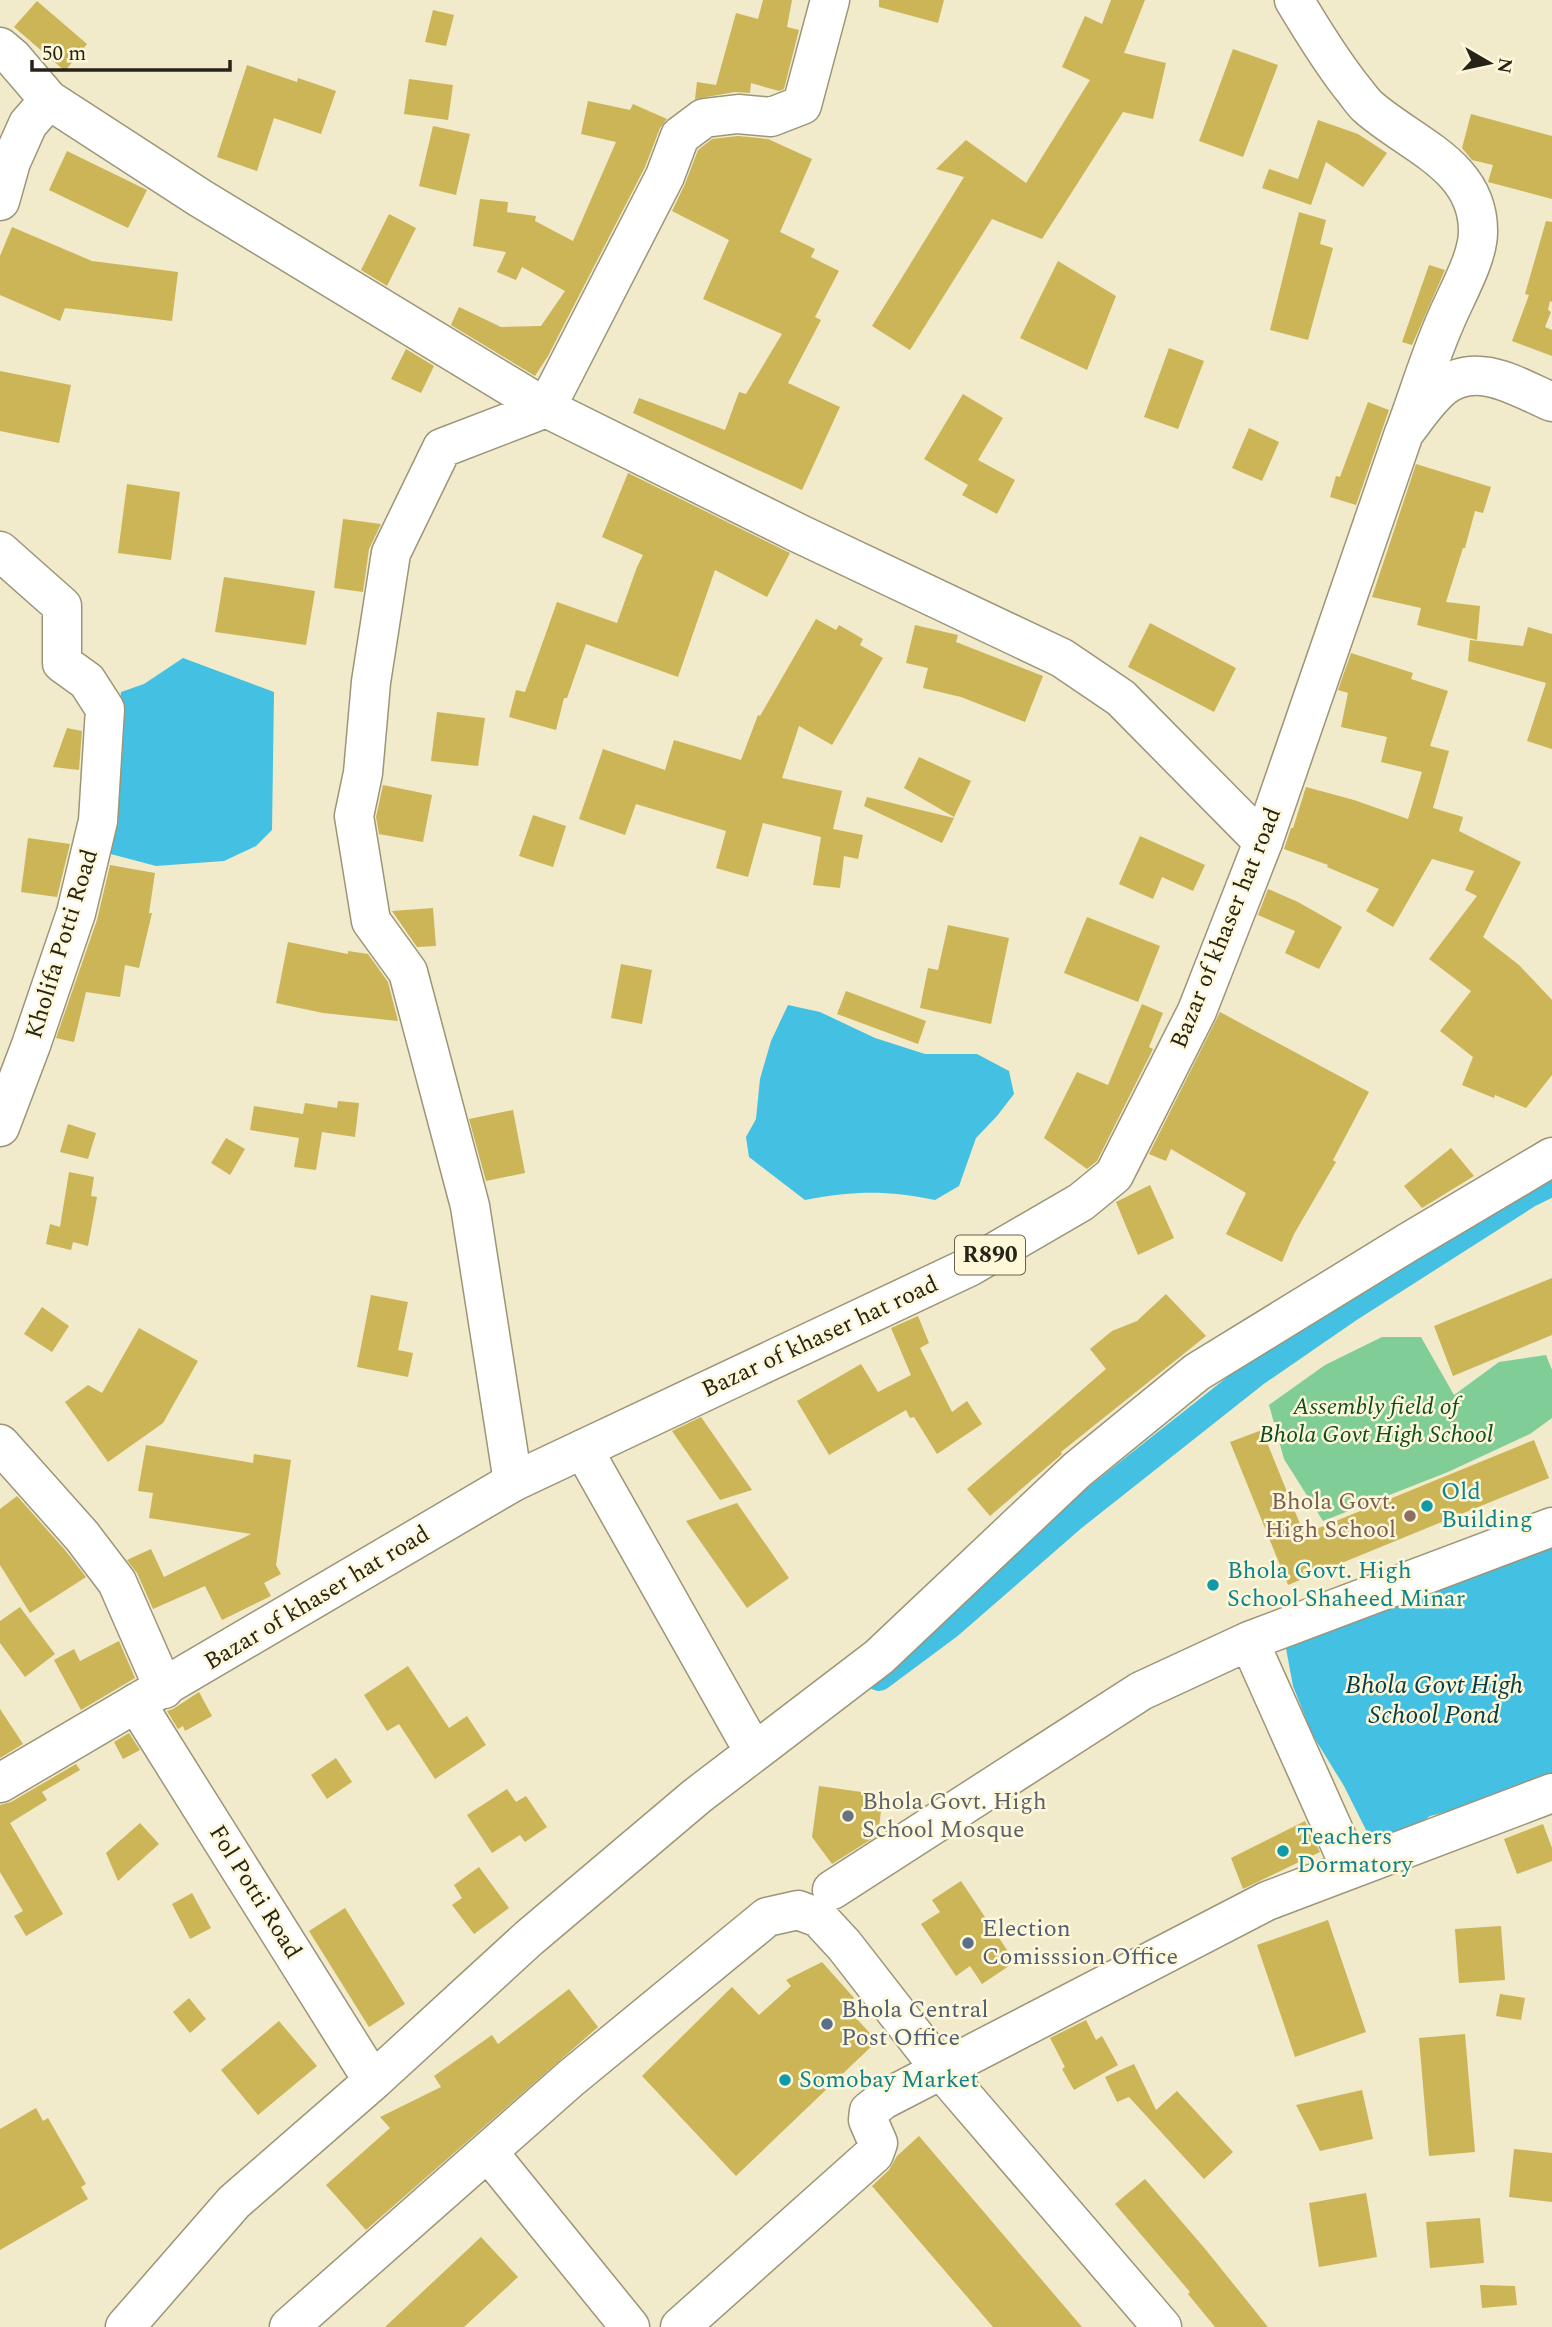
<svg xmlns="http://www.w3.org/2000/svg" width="1552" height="2327" viewBox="0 0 1552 2327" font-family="Spectral,serif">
<rect width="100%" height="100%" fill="#f1eacb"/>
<path fill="#81cd97" d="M1382,1337H1421L1454,1395L1499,1362L1546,1355L1552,1370V1418L1530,1434L1448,1472L1323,1521L1284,1459L1269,1405L1325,1365Z"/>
<path fill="#43c0e2" d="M183,658L274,692L272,830L256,846L224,861L156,866L107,853L121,692L144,684Z
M788,1005L820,1012L875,1038L925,1054H977L1009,1071L1014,1094L997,1116L976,1138L959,1186L935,1200C885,1190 855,1191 805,1200L749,1157L746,1137L756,1119L760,1079L771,1041Z
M1552,1541V1779L1515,1795L1430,1816L1388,1847L1368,1834L1344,1786L1312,1734L1293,1686L1285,1643Z"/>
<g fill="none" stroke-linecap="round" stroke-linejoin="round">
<path stroke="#43c0e2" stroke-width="28" d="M879,1677L949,1625L1073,1517L1255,1373L1348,1309L1528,1194L1552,1182"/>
</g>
<path fill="#cbb557" d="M763,0H792L787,27L799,30L784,89L779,91L751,83L750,93L735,92L695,99L697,82L716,85L736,13L758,19Z
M879,0H944L938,23L879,7Z
M1111,0H1145L1124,53L1166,63L1153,119L1123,112L1042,239L992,219L910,350L872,326L964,177L936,169L966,140L1026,183L1090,80L1062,67L1085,16L1102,24Z
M37,1L87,44L65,71L14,27Z
M433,10L454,15L446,46L425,42Z
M1233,49L1278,65L1243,157L1199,141Z
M247,65L297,82L298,78L336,91L321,134L274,118L257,171L217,157Z
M409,79L453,85L448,120L404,114Z
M588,101L630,110L633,104L667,119L660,128L645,167L548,356L535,376L451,325L459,307L501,327L541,326L565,291L522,267L516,280L497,272L506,252L473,246L480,199L508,202L507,212L536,216L535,221L573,241L616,142L581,134Z
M1471,114L1552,136V199L1488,182L1493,165L1472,160L1462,148Z
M1318,120L1358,134L1387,153L1363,187L1326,162L1311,205L1262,188L1269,169L1298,179Z
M433,126L470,134L456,195L419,186Z
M738,136L768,139L812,159L780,232L815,249L811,257L839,271L815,317L821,320L788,383L840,407L802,490L633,413L639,398L725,430L739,392L746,394L782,334L703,299L729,240L672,211L685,184L698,150L712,139Z
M67,151L147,190L128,228L49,190Z
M1299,212L1326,220L1320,244L1333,248L1308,340L1270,330Z
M389,214L416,228L387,286L361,270Z
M1546,221L1552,222V302L1550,301L1548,310L1551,312L1545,327L1552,330V356L1512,341L1529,295L1525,294Z
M12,227L92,261L178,272L172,321L65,308L60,321L0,295V256Z
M1058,261L1116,296L1087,370L1020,338Z
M1429,265L1445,270L1412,345L1402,342Z
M1169,348L1204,361L1178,429L1144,417Z
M406,349L434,366L421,393L391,379Z
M0,371L71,385L59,443L0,431Z
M963,394L1003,418L978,460L1015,480L997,514L962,495L968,485L924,459Z
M1368,402L1389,410L1356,505L1330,497L1336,476L1340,477Z
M1249,428L1279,442L1262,481L1232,468Z
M1416,464L1491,487L1483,513L1475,511L1465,548H1463L1446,602L1480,606L1477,640L1417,625L1421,608L1372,597Z
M628,473L790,553L767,597L715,570L678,677L586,644L567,698H564L556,730L509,717L516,690L525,692L557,602L617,623L637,567L643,555L602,537Z
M127,484L180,492L171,560L118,553Z
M343,519L381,524L369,549L363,592L334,588Z
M224,577L315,591L306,645L215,632Z
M816,619L836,630L839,625L863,639L860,645L883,658L832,745L799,726L782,778L842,791L833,829L863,835L858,859L844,856L840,888L813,885L821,837L763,823L748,877L716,868L726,831L636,804L625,835L579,819L603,749L665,770L674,740L741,760L758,715L760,716Z
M1150,623L1236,668L1214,712L1128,667Z
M915,625L958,635L956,642L1043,676L1025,722L961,697L923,688L928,668L906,663Z
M1528,627L1552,634V749L1527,741L1546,683L1468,661L1470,640L1523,646Z
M1351,653L1413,673L1411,679L1448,691L1430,746L1449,751L1433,808L1463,817L1459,831L1521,862L1483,937L1519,965L1552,1000V1075L1526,1108L1495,1095L1494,1098L1462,1085L1473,1057L1440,1031L1471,991L1429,959L1477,896L1465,890L1474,871L1432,859L1393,927L1366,911L1379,889L1327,867L1328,865L1284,849L1291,828H1293L1306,787L1354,800L1408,819L1422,772L1381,762L1387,737L1341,727L1348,693L1338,690Z
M437,712L485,718L478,766L431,761Z
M67,728L82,731L79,770L53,767Z
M919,757L971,781L954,817L904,788Z
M383,785L432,795L423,842L379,834L376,817Z
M867,797L954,818L942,843L864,806Z
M533,815L566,826L553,867L519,856Z
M1140,836L1205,865L1193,891L1162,877L1153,899L1119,884Z
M28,838L70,844L57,897L21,892Z
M110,865L155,873L149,913H152L139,968L125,965L120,997L86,992L74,1042L56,1038L97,920Z
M1268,889L1298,902L1342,927L1319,969L1285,953L1295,931L1258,915Z
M433,908L436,946L417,947L392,911Z
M1087,917L1160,946L1138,1002L1064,973Z
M948,925L1009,938L991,1024L920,1008L928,968L938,970Z
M288,942L348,954V951L368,954L388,982L398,1021L323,1013L276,1003Z
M621,964L652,970L642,1024L611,1018Z
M846,991L926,1021L918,1044L837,1014Z
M1142,1004L1163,1013L1149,1047L1153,1049L1097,1161L1087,1169L1044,1138L1077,1072L1108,1085Z
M1220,1012L1369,1092L1333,1160L1336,1162L1294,1234L1282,1262L1226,1234L1246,1193L1171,1149L1166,1161L1149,1154Z
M338,1101L359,1103L355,1137L322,1132L316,1170L294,1167L299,1138L250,1130L254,1106L303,1114L305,1103L337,1108Z
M513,1110L525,1173L486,1181L469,1119Z
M68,1124L96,1133L88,1159L60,1152Z
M226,1138L245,1149L230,1175L211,1163Z
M1451,1148L1474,1176L1422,1208L1404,1186Z
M69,1172L94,1177L91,1196L97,1197L88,1246L73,1242L71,1250L46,1244L50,1224L60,1227Z
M1150,1185L1174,1238L1138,1255L1116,1202Z
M1552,1278V1335L1453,1376L1434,1326Z
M1166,1294L1206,1336L1061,1452L1062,1454L990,1516L967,1489L1106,1369L1090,1349L1112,1331L1137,1321Z
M371,1295L408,1302L398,1350L413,1353L408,1377L357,1367Z
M42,1307L69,1326L52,1352L24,1334Z
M918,1316L929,1343L920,1348L952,1412L967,1401L982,1424L937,1454L914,1417L910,1418L906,1410L829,1455L797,1401L861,1364L878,1392L911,1375L891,1328Z
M139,1328L198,1361L163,1423L108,1462L65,1402L88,1385L102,1393Z
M701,1417L752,1490L720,1500L672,1431Z
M1262,1430L1304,1534L1534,1440L1549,1478L1288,1585L1230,1442Z
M146,1445L253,1463L254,1454L291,1460L276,1565L281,1574L264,1583L271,1596L222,1620L205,1586L153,1609L137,1573L127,1560L151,1549L164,1577L251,1534L149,1518L153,1493L138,1491Z
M17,1496L65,1550L86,1577L30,1613L0,1565V1509Z
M737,1503L789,1578L747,1608L686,1521Z
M20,1607L55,1654L25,1677L0,1643V1621Z
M119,1641L135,1678L81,1710L54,1660L74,1649L80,1661Z
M408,1666L449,1728L467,1716L486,1745L435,1779L399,1724L387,1731L364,1695Z
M199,1692L212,1716L185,1731L183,1726L178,1729L167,1711L173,1709Z
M0,1709L23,1744L0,1758Z
M129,1733L140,1750L123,1759L114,1742Z
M336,1758L352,1782L327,1799L311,1775Z
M76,1764L80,1770L42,1792L47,1800L10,1823L63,1914L26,1936L14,1916L23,1911L0,1872V1805L11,1802Z
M819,1786L883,1795L878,1835L832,1864L812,1837Z
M507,1789L516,1802L526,1796L547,1827L525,1842L520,1835L492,1853L467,1815Z
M1305,1821L1320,1852L1243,1889L1231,1858Z
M140,1823L159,1844L118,1881L106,1853Z
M1543,1824L1552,1848V1861L1517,1874L1504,1839Z
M479,1867L509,1908L474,1934L452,1905L462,1898L454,1885Z
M961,1881L1015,1962L982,1984L970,1966L956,1976L921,1924L940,1912L932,1900Z
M192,1893L211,1928L190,1939L172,1904Z
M345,1908L405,2004L369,2027L309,1931Z
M1328,1920L1366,2032L1295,2057L1257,1945Z
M1501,1926L1505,1980L1459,1983L1455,1929Z
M822,1962L854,1998L845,2006L877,2041L736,2176L642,2076L732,1987L759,2015L791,1986L786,1980Z
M569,1989L598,2027L366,2230L326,2185L390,2128L380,2117L441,2087L434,2076L492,2035L498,2044Z
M1500,1994L1525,1998L1521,2020L1496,2016Z
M189,1998L206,2019L190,2033L173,2012Z
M1086,2020L1096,2040L1102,2036L1118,2065L1074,2090L1062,2069L1065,2067L1050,2038Z
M279,2021L317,2066L258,2115L221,2070Z
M1465,2034L1475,2152L1429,2156L1419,2038Z
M1134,2064L1156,2110L1177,2091L1233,2152L1204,2179L1129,2097L1117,2102L1105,2077Z
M1362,2090L1373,2139L1320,2151L1296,2105Z
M36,2108L43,2121L48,2118L86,2184L81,2187L88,2199L0,2250V2129Z
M919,2136L1082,2327H993L872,2186L889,2170L897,2156Z
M1514,2149L1552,2153V2202L1509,2197Z
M1145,2179L1206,2250L1268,2327H1215L1188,2294L1190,2292L1115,2204Z
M1366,2193L1377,2257L1319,2267L1309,2203Z
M1480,2218L1484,2263L1430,2268L1426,2222Z
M481,2237L518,2277L464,2327H385Z
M1480,2285L1515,2286L1517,2305L1482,2308Z"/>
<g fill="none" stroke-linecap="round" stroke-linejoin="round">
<g stroke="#9c9578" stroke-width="41">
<path id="minor" d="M1294,0C1312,30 1329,58 1350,85C1356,92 1361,100 1367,106C1409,144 1479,165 1478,232C1478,259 1455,297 1445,322C1430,356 1419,393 1406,428
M0,47L13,58L49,100L200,198L546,408L800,534L1062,658L1121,698L1263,842
M0,201L11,162L28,124L49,100
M0,551L62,606V663L87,681L105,709L98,821L76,913L31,1045L0,1127
M0,1444L82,1536L117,1582L164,1689
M583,1449L754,1752
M513,1482L470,1206L408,972L371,921L354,816L363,773L371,682L391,553L442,448L546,408L665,176L680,136L704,118L738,114L771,117L802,105L830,0
M136,1703L373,2081
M1351,1869L1249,1641L1552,1527
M832,1890L1141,1691L1249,1641
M488,2152L630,2327
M125,2327L234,2202L373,2081L529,1938L697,1796L879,1657L1077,1470L1197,1372L1407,1243L1552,1157
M289,2327L571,2078L767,1917L798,1910L819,1918L844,1945L942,2071L1162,2327
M680,2327L874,2154L878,2143L868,2120L869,2111L883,2100L1267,1901L1552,1793"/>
</g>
<g stroke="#9c9578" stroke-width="41">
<path id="major" d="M0,1783L513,1482L969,1267L1081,1202L1114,1175L1197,1011L1263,842L1404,433C1416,418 1428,399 1443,387C1477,360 1519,388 1552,402"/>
</g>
<use href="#minor" stroke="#fff" stroke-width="38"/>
<use href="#major" stroke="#fff" stroke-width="38"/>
</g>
<g fill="#0f9aa8" stroke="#fef7d8" stroke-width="2.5">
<circle cx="1427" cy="1506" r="7"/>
<circle cx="1213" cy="1585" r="7"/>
<circle cx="1283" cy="1851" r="7"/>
<circle cx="785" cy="2080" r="7"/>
</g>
<circle fill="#8d6e63" stroke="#fef7d8" stroke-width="2.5" cx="1410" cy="1516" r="7"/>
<circle fill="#6b7280" stroke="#fef7d8" stroke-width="2.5" cx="848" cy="1816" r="7"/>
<g fill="#5c6f8a" stroke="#fef7d8" stroke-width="2.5">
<circle cx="968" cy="1943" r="7"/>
<circle cx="827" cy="2024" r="7"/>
</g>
<g text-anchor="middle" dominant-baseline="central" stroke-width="5" stroke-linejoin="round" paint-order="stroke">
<rect fill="#fef7d8" stroke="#676352" stroke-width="2" x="955" y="1235.5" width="70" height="39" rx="5"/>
<g font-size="23" font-weight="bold" fill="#262418">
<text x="990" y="1255">R890</text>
</g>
<g font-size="24" fill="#262418" stroke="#fef7d8">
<text transform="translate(1226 928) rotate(-68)">Bazar of khaser hat road</text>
<text transform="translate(62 944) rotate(-73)">Kholifa Potti Road</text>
<text transform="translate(820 1337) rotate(-25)">Bazar of khaser hat road</text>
<text transform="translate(317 1598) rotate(-31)">Bazar of khaser hat road</text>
<text transform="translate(255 1892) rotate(58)">Fol Potti Road</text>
</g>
<g font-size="24" font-style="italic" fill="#0b4b26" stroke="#fef7d8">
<text x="1376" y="1407">Assembly field of<tspan x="1376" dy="28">Bhola Govt High School</tspan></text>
</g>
<g font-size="24" fill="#0d838f" stroke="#fef7d8" text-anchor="start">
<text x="1441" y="1492">Old<tspan x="1441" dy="28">Building</tspan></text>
<text x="1227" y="1571">Bhola Govt. High<tspan x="1227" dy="28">School Shaheed Minar</tspan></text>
<text x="1297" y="1837">Teachers<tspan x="1297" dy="28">Dormatory</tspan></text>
<text x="799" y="2080">Somobay Market</text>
</g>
<g font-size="24" fill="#785e54" stroke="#fef7d8" text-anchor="end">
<text x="1396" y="1502">Bhola Govt.<tspan x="1396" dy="28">High School</tspan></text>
</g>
<g font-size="24" fill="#5b616d" stroke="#fef7d8" text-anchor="start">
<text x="862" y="1802">Bhola Govt. High<tspan x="862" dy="28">School Mosque</tspan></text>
</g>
<g font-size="24" fill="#4e5e75" stroke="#fef7d8" text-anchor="start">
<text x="982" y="1929">Election<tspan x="982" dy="28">Comisssion Office</tspan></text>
<text x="841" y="2010">Bhola Central<tspan x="841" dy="28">Post Office</tspan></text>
</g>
<g font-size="26" font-style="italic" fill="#033d4b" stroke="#fef7d8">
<text x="1434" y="1685">Bhola Govt High<tspan x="1434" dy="30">School Pond</tspan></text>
</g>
</g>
<g transform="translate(1489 63) rotate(99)" stroke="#fef7d8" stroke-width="5" paint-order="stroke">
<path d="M0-5L12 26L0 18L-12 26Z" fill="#262418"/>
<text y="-10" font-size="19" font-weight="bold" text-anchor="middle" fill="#262418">N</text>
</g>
<path d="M32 60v10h198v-10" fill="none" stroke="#262418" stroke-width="3.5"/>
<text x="42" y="60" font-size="21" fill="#262418" stroke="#fef7d8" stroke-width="5" paint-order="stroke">50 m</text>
</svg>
